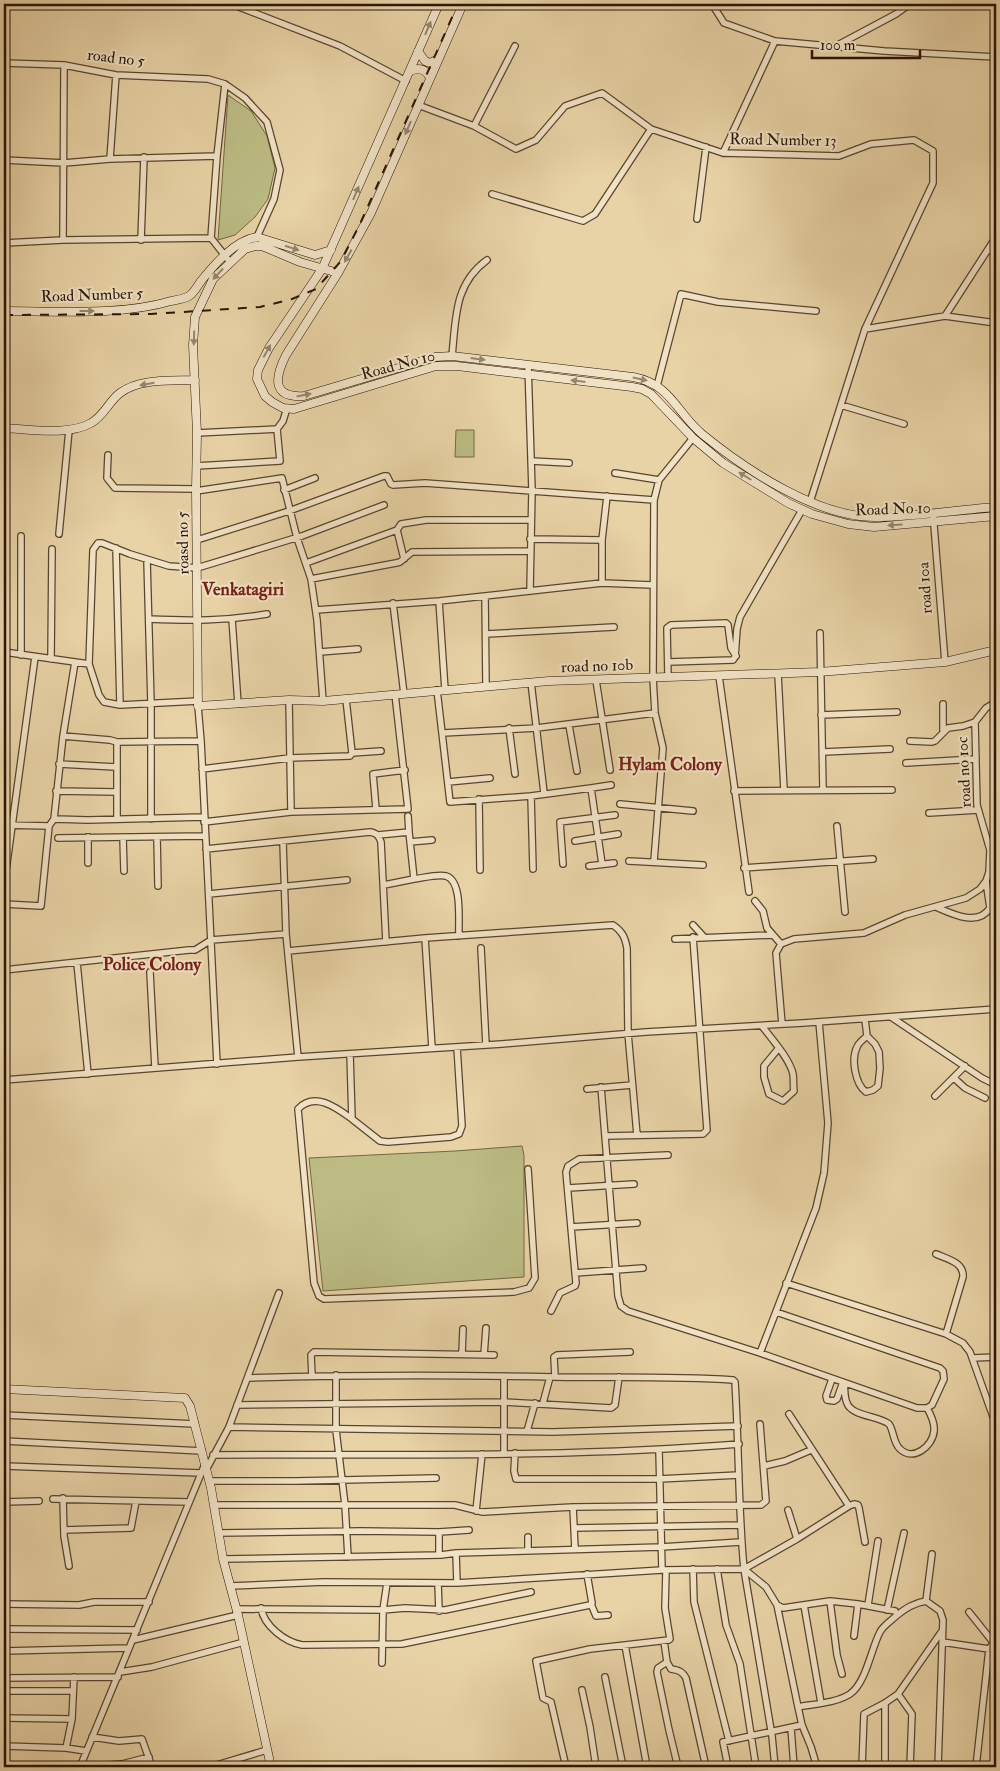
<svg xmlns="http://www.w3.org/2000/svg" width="1000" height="1771" viewBox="0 0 1000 1771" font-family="'IM FELL Double Pica',serif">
<rect width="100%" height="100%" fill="#e8d3a6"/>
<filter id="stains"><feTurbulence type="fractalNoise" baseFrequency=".004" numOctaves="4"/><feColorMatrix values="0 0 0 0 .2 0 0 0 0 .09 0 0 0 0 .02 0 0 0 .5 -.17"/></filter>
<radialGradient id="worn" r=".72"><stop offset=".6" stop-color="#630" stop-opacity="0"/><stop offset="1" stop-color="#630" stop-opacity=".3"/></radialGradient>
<path fill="#bbbb83" stroke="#726844" d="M228,95L251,111L267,136L275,168L268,199L255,217L235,235L218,240Z
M456,430H474V457H455Z
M522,1146L524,1155V1277L323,1291L309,1158L455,1151Z"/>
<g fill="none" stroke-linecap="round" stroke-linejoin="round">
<g stroke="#59442d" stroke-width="8">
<path id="street" d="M712,4L724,23L775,41L884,51L996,57
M239,7L340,46L406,81
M836,46L896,14L910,4
M4,63L64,65L116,75L208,79L225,84L245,98L267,122L280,170L274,199L256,239
M225,84L217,156L211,238L230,262
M418,105L474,126L516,149L536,140L565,106L602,93L651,129L723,153L839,156L871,144L914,140L933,151V183L865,329L810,502
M474,126L515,46
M723,153L775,41
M110,159L116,75
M4,160L64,163L110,159L217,156
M492,194L583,221L595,214L651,129
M697,219L706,147
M63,240L64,65
M141,240L144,157
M4,243L63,240L211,238
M988,250L996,253
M945,316L996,237
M865,329L945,316L996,323
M452,356C456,318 454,284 487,260
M528,365L532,490L530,591
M657,386L681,294L718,302L816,311
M841,405L904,424
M197,433L277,429L283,421L287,408
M108,455L107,478L115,488L196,489
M531,461L569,463
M196,466L280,461L277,429
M615,473L659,480
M284,490L315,478
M196,491L282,478L297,538L311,579L317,620L323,701
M933,513L945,662
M397,530L404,559
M59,534L69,430
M530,539L602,540
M197,540L289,511L384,476H387L391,484L393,485L425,483L654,500
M116,548L120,705
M147,560L151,704V819
M306,563L397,530L401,524L426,520H530
M311,579L396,563L400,562L412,552L530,551
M602,583V540L607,496
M485,596L486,685
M439,601L445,690
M393,603L404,694
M316,610L439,601L602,583L652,585
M149,619C192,621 224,621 267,614
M232,619L238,704
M820,633L823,790
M486,634L614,627
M4,652L89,664
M320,652L358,649
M21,655V536
M51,659L52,549
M668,662L733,660L735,657L737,629L740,617L802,510
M778,674L784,790
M719,676L749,892
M668,677L667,628L671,625L726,623L728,625L731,648L736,656
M596,680L610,770
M531,682L544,793
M437,690L450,802L531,796L591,788L602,864
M346,699L352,753
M289,700L291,812
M198,701L120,705L104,702L99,695L89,664L93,550L98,543H102L130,554L169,566L197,568L302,536L384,505
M943,704V731
M198,706L201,741L217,1064
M821,715L897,712
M569,725L577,771
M509,728L515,774
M443,733L537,728L655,713
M63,736L110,740L117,742L201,741
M910,741L932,742L935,741L948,728L963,726L975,722
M823,752L890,749
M906,763L976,759
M59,764L116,767
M202,769L289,758L350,756L352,753L381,751
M448,782L490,778
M591,788L611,785
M56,791L117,792
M734,791L892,790
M531,796L533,869
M479,799L480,870
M620,804L693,811
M376,809L373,774L405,770
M929,813L978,810
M408,816L409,832
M54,819L88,820L204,817
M117,819V742
M204,822L291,812L408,809L395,694
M4,825L49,826L54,819L63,736L75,662
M837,826L845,912
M378,835L409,832L414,879C423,878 437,874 446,876C463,881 458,922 459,936
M88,837V863
M123,837L124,871
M157,837L158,886
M58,838L205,836
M575,841L618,834
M283,842L286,934L298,1057
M410,842L432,840
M206,849L370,832C377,833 379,836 381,842L386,942
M629,861L703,865
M654,861L663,748L655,713L653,678L654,500L659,480L693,438
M563,864L560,822L615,815
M589,866L614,863
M744,868L873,859
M4,885L35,657
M384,885L414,879
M209,894L347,880
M755,901L763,911L767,928L781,944L776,953L782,1024
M4,904L41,906L49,826
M936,907C952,914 978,927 990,908L986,881L989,872L990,850L977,805L975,722L986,708L996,702
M693,925L704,937
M675,939L773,935
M781,944L794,939L864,933L905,915L966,898L980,889L986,881
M481,948L486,1045
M288,951L425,938
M77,963L88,1074
M4,970L189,950H195L211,940L286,934
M150,972L155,1068
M891,1017L982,1078L996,1085
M865,1019L867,1036L875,1044L879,1052L880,1068L878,1086L873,1090L866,1092C855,1084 851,1059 857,1047C859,1042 864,1039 867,1036
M762,1026C771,1038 790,1059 793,1074C794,1080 793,1085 794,1091L783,1101L769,1094L764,1077V1066L778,1049
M4,1041L5,1059
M432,1048L425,938L613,925C622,931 625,937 627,948L628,1033L637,1135
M350,1054L352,1119L380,1141L388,1142L451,1137L459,1134L462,1126L457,1047
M954,1078L965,1088L985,1098
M4,1080L298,1057L502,1044L646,1032L803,1023L996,1009
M601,1087L618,1296L621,1306L628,1311L760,1353L917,1408H927L932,1405L944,1379L943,1371L940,1368L776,1312
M587,1089L632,1085
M935,1096L965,1066
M352,1119C337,1108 315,1091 298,1109L314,1283L319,1296L324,1299L514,1292L529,1288L535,1278L528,1169
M605,1136L703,1134L707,1130L693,937
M568,1188L634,1184
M571,1227L637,1223
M936,1254C947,1259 964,1262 963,1277L946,1334
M575,1273L643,1268
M786,1283L946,1334L963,1343L970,1352L996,1425
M551,1311L560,1293L575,1286L576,1283L566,1172L568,1166L579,1159L668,1155
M760,1353L816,1208L824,1173L828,1123L819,1022
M462,1354L463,1329
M484,1355L486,1328
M973,1358L996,1357
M336,1375V1430L345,1505L348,1557
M312,1376L311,1355L314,1352L494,1355
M555,1377L554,1357L557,1355L630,1352
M249,1378C351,1375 453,1375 555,1377C614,1378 674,1376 733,1380L735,1382C739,1445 738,1507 744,1569L766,1587L777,1605L783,1608L830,1601L858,1604L895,1611
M832,1379L826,1396L827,1400L834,1401L837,1399L843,1382
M844,1383C845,1389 844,1397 847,1403C851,1416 879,1416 889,1424C894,1431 893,1443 900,1449C913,1462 933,1446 934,1431C935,1423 931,1415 927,1408
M543,1403L550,1377
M237,1405L504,1402L611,1408L615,1405L619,1377
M789,1414L849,1506L797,1539
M4,1415L195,1424
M229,1427L553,1432L738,1426
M527,1431L535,1403
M4,1441L202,1451
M659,1451L662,1570
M504,1453V1376
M515,1453L514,1471L516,1479H659L739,1475
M213,1455C388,1454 564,1458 739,1444
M4,1466L201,1473
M764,1466L785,1461L811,1450
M206,1470L229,1427L279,1293
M209,1481H296L436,1478
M63,1498L64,1536L69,1566
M53,1499L189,1502
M4,1502L39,1501
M214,1505H455L483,1512L573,1507L761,1505L766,1501L760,1424
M849,1506L854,1504L858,1505L859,1508L865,1542
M573,1507L575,1549
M476,1511L482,1454
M574,1528L741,1525
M64,1530L131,1528L136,1501
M439,1532V1555
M219,1533L361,1531L439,1532L469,1530
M528,1551V1537
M456,1553L457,1583
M932,1554L926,1601L940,1611L943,1620L938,1767
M223,1559L441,1555L456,1553L661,1547L741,1542
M693,1569L694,1602L729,1741
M717,1569L726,1625L740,1664L756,1767
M744,1569L772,1736L775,1767
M438,1583L439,1611
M230,1586L324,1582L457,1583L662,1570L744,1569L797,1539L788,1510
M830,1601L837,1655L842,1674
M4,1604L79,1605L94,1602H149
M591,1604L596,1616L608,1615
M777,1605L798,1707C814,1704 836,1703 850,1694C866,1683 871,1649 880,1632C883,1626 891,1621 896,1616C906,1608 914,1603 926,1601
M804,1605L821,1703
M868,1605L878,1541
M261,1608C264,1626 285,1642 302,1645L402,1644L590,1605L592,1603L587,1574
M236,1609L383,1610L405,1608L445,1610L531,1592
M887,1610L904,1533
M969,1612L993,1642
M4,1629L137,1630
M854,1636L858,1604
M133,1640L238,1615
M664,1641L667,1662L658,1668L657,1672L669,1730L678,1767
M942,1642L989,1649
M625,1645L647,1767
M4,1651L128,1648
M667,1662L671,1669C678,1670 682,1671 686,1678L706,1767
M382,1663L383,1610L387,1583
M120,1672L152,1667L244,1642
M605,1677L623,1767
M4,1678L118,1677
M582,1690L590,1727L596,1767
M4,1691H73
M898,1694L912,1714L910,1767
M798,1707L802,1725L811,1747L817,1767
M4,1718L72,1719
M791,1728L794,1767
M92,1737L119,1741L142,1739L152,1767
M4,1746L66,1748L86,1751
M66,1748L72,1719L74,1677
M80,1767L205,1464
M80,1767L122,1764L149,1757
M210,1767L267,1750
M566,1767L551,1702L543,1698L536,1661L590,1649L669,1640L670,1639L665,1608L666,1571
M728,1767L723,1742L802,1725
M862,1767L864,1714L885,1703L898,1694L942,1631
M885,1767V1703
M976,1767L989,1649L996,1639"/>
</g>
<g stroke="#291405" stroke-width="9">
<path id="secondary" d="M439,4L322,269L269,348L258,370L257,379L265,396L272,402L283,408L294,409L436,366H457L632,387L642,389L651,394L693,438L723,463L788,503L812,514L848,524L874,527L996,516
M463,4L371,213L338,273L286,355C275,377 271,398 304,396L435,357L452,356L633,377C671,384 676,412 702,434C746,470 817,517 875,517C915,517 956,510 996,507
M418,51L425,61L430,63L438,59
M410,71C419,67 426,69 430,78
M338,273L300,262L262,246H255L245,249L213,279L195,317L193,345L197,433L196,489L198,706L289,700L323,701L549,681L819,672L945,662L996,650
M4,311C56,311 121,316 171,301C176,300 184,299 189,296C194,293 198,285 201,281C215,264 234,241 257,237L315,255L331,250
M4,428C29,429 69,436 91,423C104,416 109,401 120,393C140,378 172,381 195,380
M4,1389L185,1398L190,1406L211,1488L223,1559L238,1615L271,1767"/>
</g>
<use href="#street" stroke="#f0e2c5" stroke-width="5.5"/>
<use href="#secondary" stroke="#f0e2c5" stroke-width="8"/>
<path stroke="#291405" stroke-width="2" stroke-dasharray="9 9" stroke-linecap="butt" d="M4,315L151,314L260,307L292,299L316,289L341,261L360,224L458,4"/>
</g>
<defs><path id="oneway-solid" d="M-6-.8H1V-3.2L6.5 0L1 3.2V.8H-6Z" transform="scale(1.25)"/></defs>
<g fill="#96856f">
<use href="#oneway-solid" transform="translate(428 28) rotate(-67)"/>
<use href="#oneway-solid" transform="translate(408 128) rotate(113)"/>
<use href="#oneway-solid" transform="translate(356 193) rotate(-67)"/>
<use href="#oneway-solid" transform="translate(292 248) rotate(18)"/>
<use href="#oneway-solid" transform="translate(348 256) rotate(119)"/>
<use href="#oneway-solid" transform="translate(218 274) rotate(133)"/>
<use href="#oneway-solid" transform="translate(87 311)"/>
<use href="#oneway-solid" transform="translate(194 338) rotate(92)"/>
<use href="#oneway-solid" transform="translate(267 351) rotate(-61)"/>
<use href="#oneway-solid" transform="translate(478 359) rotate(7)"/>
<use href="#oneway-solid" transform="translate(640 379) rotate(12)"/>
<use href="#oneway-solid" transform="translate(578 381) rotate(-173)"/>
<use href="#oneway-solid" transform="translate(147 384) rotate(170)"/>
<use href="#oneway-solid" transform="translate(304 395) rotate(-11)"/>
<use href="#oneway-solid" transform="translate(745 476) rotate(-148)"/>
<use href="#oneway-solid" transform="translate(895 525) rotate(176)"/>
</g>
<g text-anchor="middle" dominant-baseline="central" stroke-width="4" stroke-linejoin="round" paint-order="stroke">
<g font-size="16" fill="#291405" stroke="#f0e2c5">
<text transform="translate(116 58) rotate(7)">road no 5</text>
<text transform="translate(783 140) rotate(1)">Road Number 13</text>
<text transform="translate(92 295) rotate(-2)">Road Number 5</text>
<text transform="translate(398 365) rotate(-15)">Road No 10</text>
<text transform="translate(893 509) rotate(-2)">Road No 10</text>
<text transform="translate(183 543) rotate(-91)">roasd no 5</text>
<text transform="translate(925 588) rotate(-94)">road 10a</text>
<text transform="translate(597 666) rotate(-2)">road no 10b</text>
<text transform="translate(964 772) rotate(-93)">road no 10c</text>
</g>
<g font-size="18" font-weight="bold" fill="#7a1f14" stroke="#f0e2c5">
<text x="243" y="589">Venkatagiri</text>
<text x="670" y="764">Hylam Colony</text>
<text x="152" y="964">Police Colony</text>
</g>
</g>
<rect width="1000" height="1771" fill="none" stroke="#e8d3a6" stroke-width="20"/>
<rect x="5" y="5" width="990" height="1761" fill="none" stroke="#291405" stroke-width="2.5"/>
<rect x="10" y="10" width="980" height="1751" fill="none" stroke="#291405"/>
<path d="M812 50v8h108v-8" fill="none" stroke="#291405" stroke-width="2.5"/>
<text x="820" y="50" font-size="15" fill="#291405" stroke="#f0e2c5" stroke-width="4" paint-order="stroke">100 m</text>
<rect width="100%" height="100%" filter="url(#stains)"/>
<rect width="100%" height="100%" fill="url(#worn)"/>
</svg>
